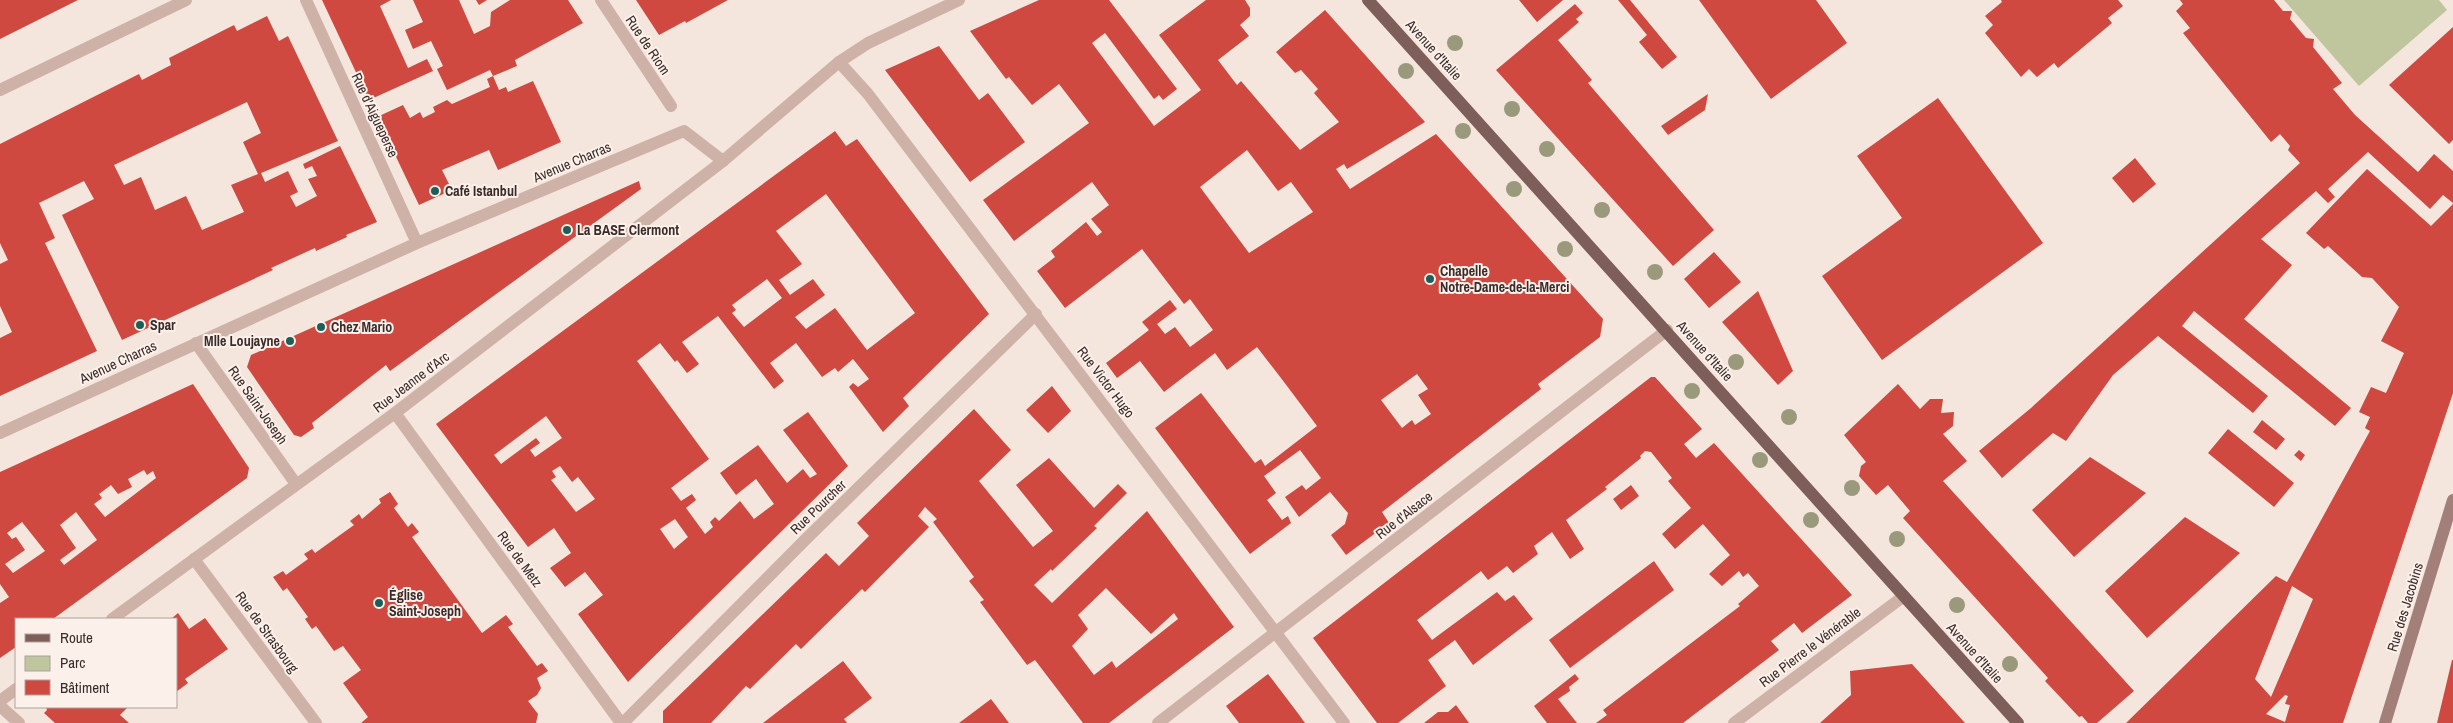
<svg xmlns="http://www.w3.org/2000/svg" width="2453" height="723" viewBox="0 0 2453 723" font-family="'Archivo Narrow',sans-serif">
<rect width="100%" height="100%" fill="#f4e5dd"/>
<path fill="#bfc59c" d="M2284,0H2439L2447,10L2359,86Z"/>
<path fill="#cf4941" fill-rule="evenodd" d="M0,0H78L0,39Z
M322,0H391L380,6L408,68L427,59L433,71L369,100Z
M413,0H459L474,34L490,26L491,12L510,0H568L583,23L515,60L517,66L493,76L490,70L447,90L437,69L443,66L431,41L413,49L405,30L423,22Z
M476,0H487L479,5Z
M636,0H728L686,23L685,21L659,35Z
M1039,0H1109L1177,89L1163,100L1159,95L1154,99L1105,33L1092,43L1154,126L1201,90L1159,35L1206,0H1245L1250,8V16L1240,25L1249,36L1218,60L1237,85L1241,81L1300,150L1339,122L1314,93L1318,89L1301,70L1295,73L1276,52L1325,10L1425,122L1347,169L1344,164L1336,169L1350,189L1436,134L1603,319L1600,337L1538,384L1541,389L1382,512L1389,523L1346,555L1331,535L1345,524L1348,513L1330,492L1299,517L1285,497L1302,485L1306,490L1321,478L1300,450L1264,476L1276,493L1267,500L1282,520L1288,516L1291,523L1250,554L1155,428L1201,393L1255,463L1261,459L1265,466L1317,426L1284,382L1257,347L1227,370L1215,353L1164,392L1140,361L1117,378L1106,363L1149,330L1142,322L1170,300L1177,309L1157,324L1165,334L1175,327L1190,347L1213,330L1190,299L1184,304L1142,249L1065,308L1037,271L1055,257L1051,251L1086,222L1097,236L1102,232L1091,219L1109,205L1092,182L1014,241L983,200L1089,123L1059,84L1032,105L1009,77L1006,79L970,31ZM1247,150L1278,191L1291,182L1313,212L1249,253L1200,187ZM1417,374L1428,389L1418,395L1431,414L1415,425L1412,420L1402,428L1381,400Z
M1519,0H1563L1537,22Z
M1618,0H1630L1677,57L1662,69L1639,42L1647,35Z
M1699,0H1816L1847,43L1771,99Z
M2001,0H2118L2123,6L2108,18L2112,23L2058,68L2054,63L2037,77L2029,69L2021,77L1985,33L1993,25L1985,16L2002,2Z
M2180,0H2274L2283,11H2292L2290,19L2306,38L2314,39L2313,47L2342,83L2333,89L2355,115L2418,172L2434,154L2453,171V203L2443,195L2430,209L2368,152L2328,189L2335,197L2328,203L2316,191L2261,239L2292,265L2244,319L2351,408L2335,426L2194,311L2182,326L2268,396L2253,413L2158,336L2113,375L2066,441L2053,433L2002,478L1979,451L2031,408L2300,163L2288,150L2290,146L2280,134L2271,142L2183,33L2190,28L2176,11L2183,4Z
M1575,4L1583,13L1576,19L1579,22L1558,40L1592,80L1588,83L1714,230L1673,266L1496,70Z
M267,16L279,41L288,36L338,141L261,173L265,182L288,171L298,192L290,196L296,207L317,196L308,179L317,176L312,166L305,169L303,164L340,146L377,222L346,235L347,237L336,242L316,251L315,248L271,268L273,270L122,340L62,215L94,199L84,181L39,203L55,238L45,243L97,351L0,396V338L12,332L0,306V264L8,260L0,243V144L139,74L142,80L171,65L169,58L234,25L237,31ZM247,102L261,133L243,142L258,174L231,185L244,212L202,230L186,196L155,210L141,177L124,185L114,165Z
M2453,27V140L2449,144L2389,85Z
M939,46L979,100L988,93L1025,142L970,182L885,70Z
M493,76L499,90L506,87L508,92L533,81L561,142L498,170L489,150L442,170L452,190L419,205L377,117L403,105L410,118L420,112L423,118L435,112L433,107L447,100L452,104L490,87L487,79Z
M1708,94L1705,110L1668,135L1661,126Z
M1938,98L2043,243L1882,360L1822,276L1902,218L1857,156Z
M835,131L846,146L857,139L989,314L903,398L909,406L883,432L849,387L853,383L858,387L869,379L853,359L838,372L835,368L822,377L796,343L770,363L784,381L774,389L718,316L682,342L699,364L687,373L677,360L675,362L660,343L637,361L709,459L671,488L681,501L692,494L696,500L686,508L705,534L713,527L710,522L715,517L719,521L740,501L754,519L774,504L756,479L736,495L720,473L758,445L787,483L803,469L810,478L817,474L783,430L808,412L848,466L628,682L578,614L603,595L585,572L565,587L550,568L571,553L554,528L528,547L436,424ZM826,194L915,313L867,350L835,308L806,329L795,317L825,295L813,279L790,295L779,280L802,264L776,231ZM767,279L782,298L744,327L732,313L736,310L732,305ZM546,416L562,438L535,457L530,450L540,443L536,438L501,464L494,455ZM560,466L572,482L578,477L595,499L576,512L551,480L556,477L552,471ZM675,519L688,537L674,549L660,529Z
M2135,158L2156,184L2133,203L2112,178Z
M2367,169L2431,226L2453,204V393L2343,723H2126L2276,576L2287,582L2370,431L2365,428L2370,417L2359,412L2371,387L2386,393L2404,353L2381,341L2399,307L2372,278L2362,277L2328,246L2324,249L2306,233ZM2292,586L2313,599L2271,697L2255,679ZM2285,695L2288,696L2285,704L2290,705L2285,722L2266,714Z
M639,181L641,189L390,371L386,365L312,423L314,428L301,437L294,435L247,367L251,355Z
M1714,252L1741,282L1709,308L1684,279Z
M1758,291L1793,371L1778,385L1722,322Z
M1651,377H1655L1702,429L1684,444L1696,458L1714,443L1852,595L1802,633L1794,623L1771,641L1779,650L1683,723H1596L1607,715L1603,710L1740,606L1738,604L1759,586L1748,573L1743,577L1739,571L1722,586L1709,574L1730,555L1703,524L1675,549L1662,534L1691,508L1668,481L1672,478L1651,452L1645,451L1640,456L1641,458L1605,487L1607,489L1566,520L1584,549L1570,559L1552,532L1534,546L1538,554L1513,573L1507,566L1488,580L1481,571L1417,620L1432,640L1497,592L1505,601L1514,595L1533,619L1473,665L1455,640L1428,660L1446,686L1398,723H1377L1313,638Z
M193,384L249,468L247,478L53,619H16V647L0,658V603L9,597L0,584V472ZM144,470L147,475L153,471L156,478L105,517L94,504L102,498L99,494L111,485L118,494L132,487L128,479ZM76,512L97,540L64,565L60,560L76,548L60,525ZM22,522L45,551L13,573L5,564L25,550L16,537L12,539L7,533Z
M1898,384L1920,409L1930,399H1943L1941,413L1954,412L1953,426L1943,434L1967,461L1943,481L2134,691L2097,723H2088L2082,716L2079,717L2045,681L2048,678L1903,518L1910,511L1888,485L1876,495L1859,476L1861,466L1866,462L1844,435Z
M1052,386L1071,411L1048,433L1026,410Z
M974,409L1011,450L979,481L1033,547L1053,531L1016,485L1049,458L1094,508L1118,484L1127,493L1094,526L1097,528L1052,571L1051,569L1034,585L1052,603L1147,511L1234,627L1109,723H1083L1035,660L1027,665L980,602L984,600L969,581L974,577L933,522L937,519L925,507L918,516L929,527L865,592L862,589L801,649L796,644L750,689L746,686L711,723H663V711L826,553L839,566L869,536L857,523ZM1106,588L1151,634L1174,613L1178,619L1116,668L1112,661L1094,675L1072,646L1088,629L1078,615Z
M2262,420L2285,439L2276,450L2253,432Z
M2228,429L2294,483L2274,507L2208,453Z
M2299,450L2305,455L2301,461L2294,455Z
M2090,457L2146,493L2074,557L2032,510Z
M1631,485L1639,496L1621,510L1613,499Z
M390,492L398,504L394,508L408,527L412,523L419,532L412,537L482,633L506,615L513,624L508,627L537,666L542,663L548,671L537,678L541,688L537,695L528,701L538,714L536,723H361L368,717L343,683L361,670L343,646L334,651L316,626L312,629L305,619L308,617L287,588L283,591L273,577L283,571L286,575L308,559L304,554L312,549L315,553L354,525L350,521L359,514L362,519L381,503L379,499Z
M2185,517L2240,553L2147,638L2105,591Z
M1654,561L1674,590L1570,668L1549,640Z
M178,613L189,629L205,618L228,649L185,679L188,683L176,692V619H171Z
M2453,660V723H2437L2452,660Z
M843,661L872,698L844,719L847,723H763Z
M1912,664L1965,723H1820L1851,695L1850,671Z
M1268,674L1297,712L1305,723H1239L1226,706Z
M1575,674L1579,679L1569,687L1570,691L1558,699L1577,723H1547L1534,706Z
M991,699L1009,723H959Z
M1456,705L1469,723H1424L1438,712H1448Z
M46,707H128L120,715L129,723H55L44,713L47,710Z"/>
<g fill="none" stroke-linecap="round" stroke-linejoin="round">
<path stroke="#ceb2a8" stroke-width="12" d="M196,343L296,484"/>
<path stroke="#ceb2a8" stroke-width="12" d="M306,0L417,243
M601,0L671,106
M839,62L868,94L1344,723
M0,90L186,0
M395,413L621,723
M0,433L417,243L684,131L723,161
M194,559L316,723
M0,706L19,723
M623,723L806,539L1036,314
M1158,723L1667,330
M1734,723L1904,596"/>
<path stroke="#ceb2a8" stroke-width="12" d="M112,619L395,413L723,161L839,62L868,43L959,0
M0,701L16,689"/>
<path stroke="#a28079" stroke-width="12" d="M2385,723L2453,500"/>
<path stroke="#7d5e59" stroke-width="12" d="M1368,0L2018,723"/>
</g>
<g fill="#9b997b">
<circle cx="1455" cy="43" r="8"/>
<circle cx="1406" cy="71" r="8"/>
<circle cx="1512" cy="109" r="8"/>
<circle cx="1463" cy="131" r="8"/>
<circle cx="1547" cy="149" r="8"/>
<circle cx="1514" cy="189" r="8"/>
<circle cx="1602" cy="210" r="8"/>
<circle cx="1565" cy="249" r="8"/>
<circle cx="1655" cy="272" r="8"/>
<circle cx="1736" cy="362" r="8"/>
<circle cx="1692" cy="391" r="8"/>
<circle cx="1789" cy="417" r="8"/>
<circle cx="1760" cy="460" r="8"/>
<circle cx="1852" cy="488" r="8"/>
<circle cx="1811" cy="520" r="8"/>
<circle cx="1897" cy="539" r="8"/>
<circle cx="1957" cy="605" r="8"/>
<circle cx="2010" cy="664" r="8"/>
</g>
<g fill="#1b5f57" stroke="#fbf0ea" stroke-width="2">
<circle cx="435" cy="191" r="5"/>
<circle cx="567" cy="230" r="5"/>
<circle cx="1430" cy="279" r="5"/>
<circle cx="140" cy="325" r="5"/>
<circle cx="321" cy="327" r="5"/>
<circle cx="290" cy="341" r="5"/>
<circle cx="379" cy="603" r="5"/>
</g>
<g text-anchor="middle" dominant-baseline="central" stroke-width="4" stroke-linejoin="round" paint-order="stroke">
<g font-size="14" fill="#3a2b29" stroke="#fbf0ea">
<text transform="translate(648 45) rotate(56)">Rue de Riom</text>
<text transform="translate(1434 50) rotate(48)">Avenue d'Italie</text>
<text transform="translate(375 115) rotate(65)">Rue d'Aigueperse</text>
<text transform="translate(572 162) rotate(-23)">Avenue Charras</text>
<text transform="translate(1705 351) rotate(48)">Avenue d'Italie</text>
<text transform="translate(118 362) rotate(-25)">Avenue Charras</text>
<text transform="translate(411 382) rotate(-37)">Rue Jeanne d'Arc</text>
<text transform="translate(1106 382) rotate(53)">Rue Victor Hugo</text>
<text transform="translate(258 405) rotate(55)">Rue Saint-Joseph</text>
<text transform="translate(818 507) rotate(-44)">Rue Pourcher</text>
<text transform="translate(1404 515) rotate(-38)">Rue d'Alsace</text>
<text transform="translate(520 559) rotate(54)">Rue de Metz</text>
<text transform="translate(2405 607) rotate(-73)">Rue des Jacobins</text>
<text transform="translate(267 632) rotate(54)">Rue de Strasbourg</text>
<text transform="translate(1810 647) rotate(-37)">Rue Pierre le Vénérable</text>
<text transform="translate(1975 653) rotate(48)">Avenue d'Italie</text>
</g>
<g font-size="14" font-weight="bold" fill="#3a2b29" stroke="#fbf0ea" text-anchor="start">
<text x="445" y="191">Café Istanbul</text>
<text x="577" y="230">La BASE Clermont</text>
<text x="1440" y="271">Chapelle<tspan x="1440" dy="16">Notre-Dame-de-la-Merci</tspan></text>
<text x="150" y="325">Spar</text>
<text x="331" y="327">Chez Mario</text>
<text x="280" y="341" text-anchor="end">Mlle Loujayne</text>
<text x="389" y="595">Église<tspan x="389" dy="16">Saint-Joseph</tspan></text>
</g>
</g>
<rect x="15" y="618" width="162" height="90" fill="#fbf0ea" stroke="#aea19d"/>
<rect x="25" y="634" width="25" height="8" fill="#7d5e59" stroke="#aea19d"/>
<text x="60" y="643" font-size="15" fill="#3a2b29">Route</text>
<rect x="25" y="656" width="25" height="15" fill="#bfc59c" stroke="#aea19d"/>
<text x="60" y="668" font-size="15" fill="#3a2b29">Parc</text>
<rect x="25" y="680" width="25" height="15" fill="#cf4941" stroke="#aea19d"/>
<text x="60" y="693" font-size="15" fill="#3a2b29">Bâtiment</text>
</svg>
